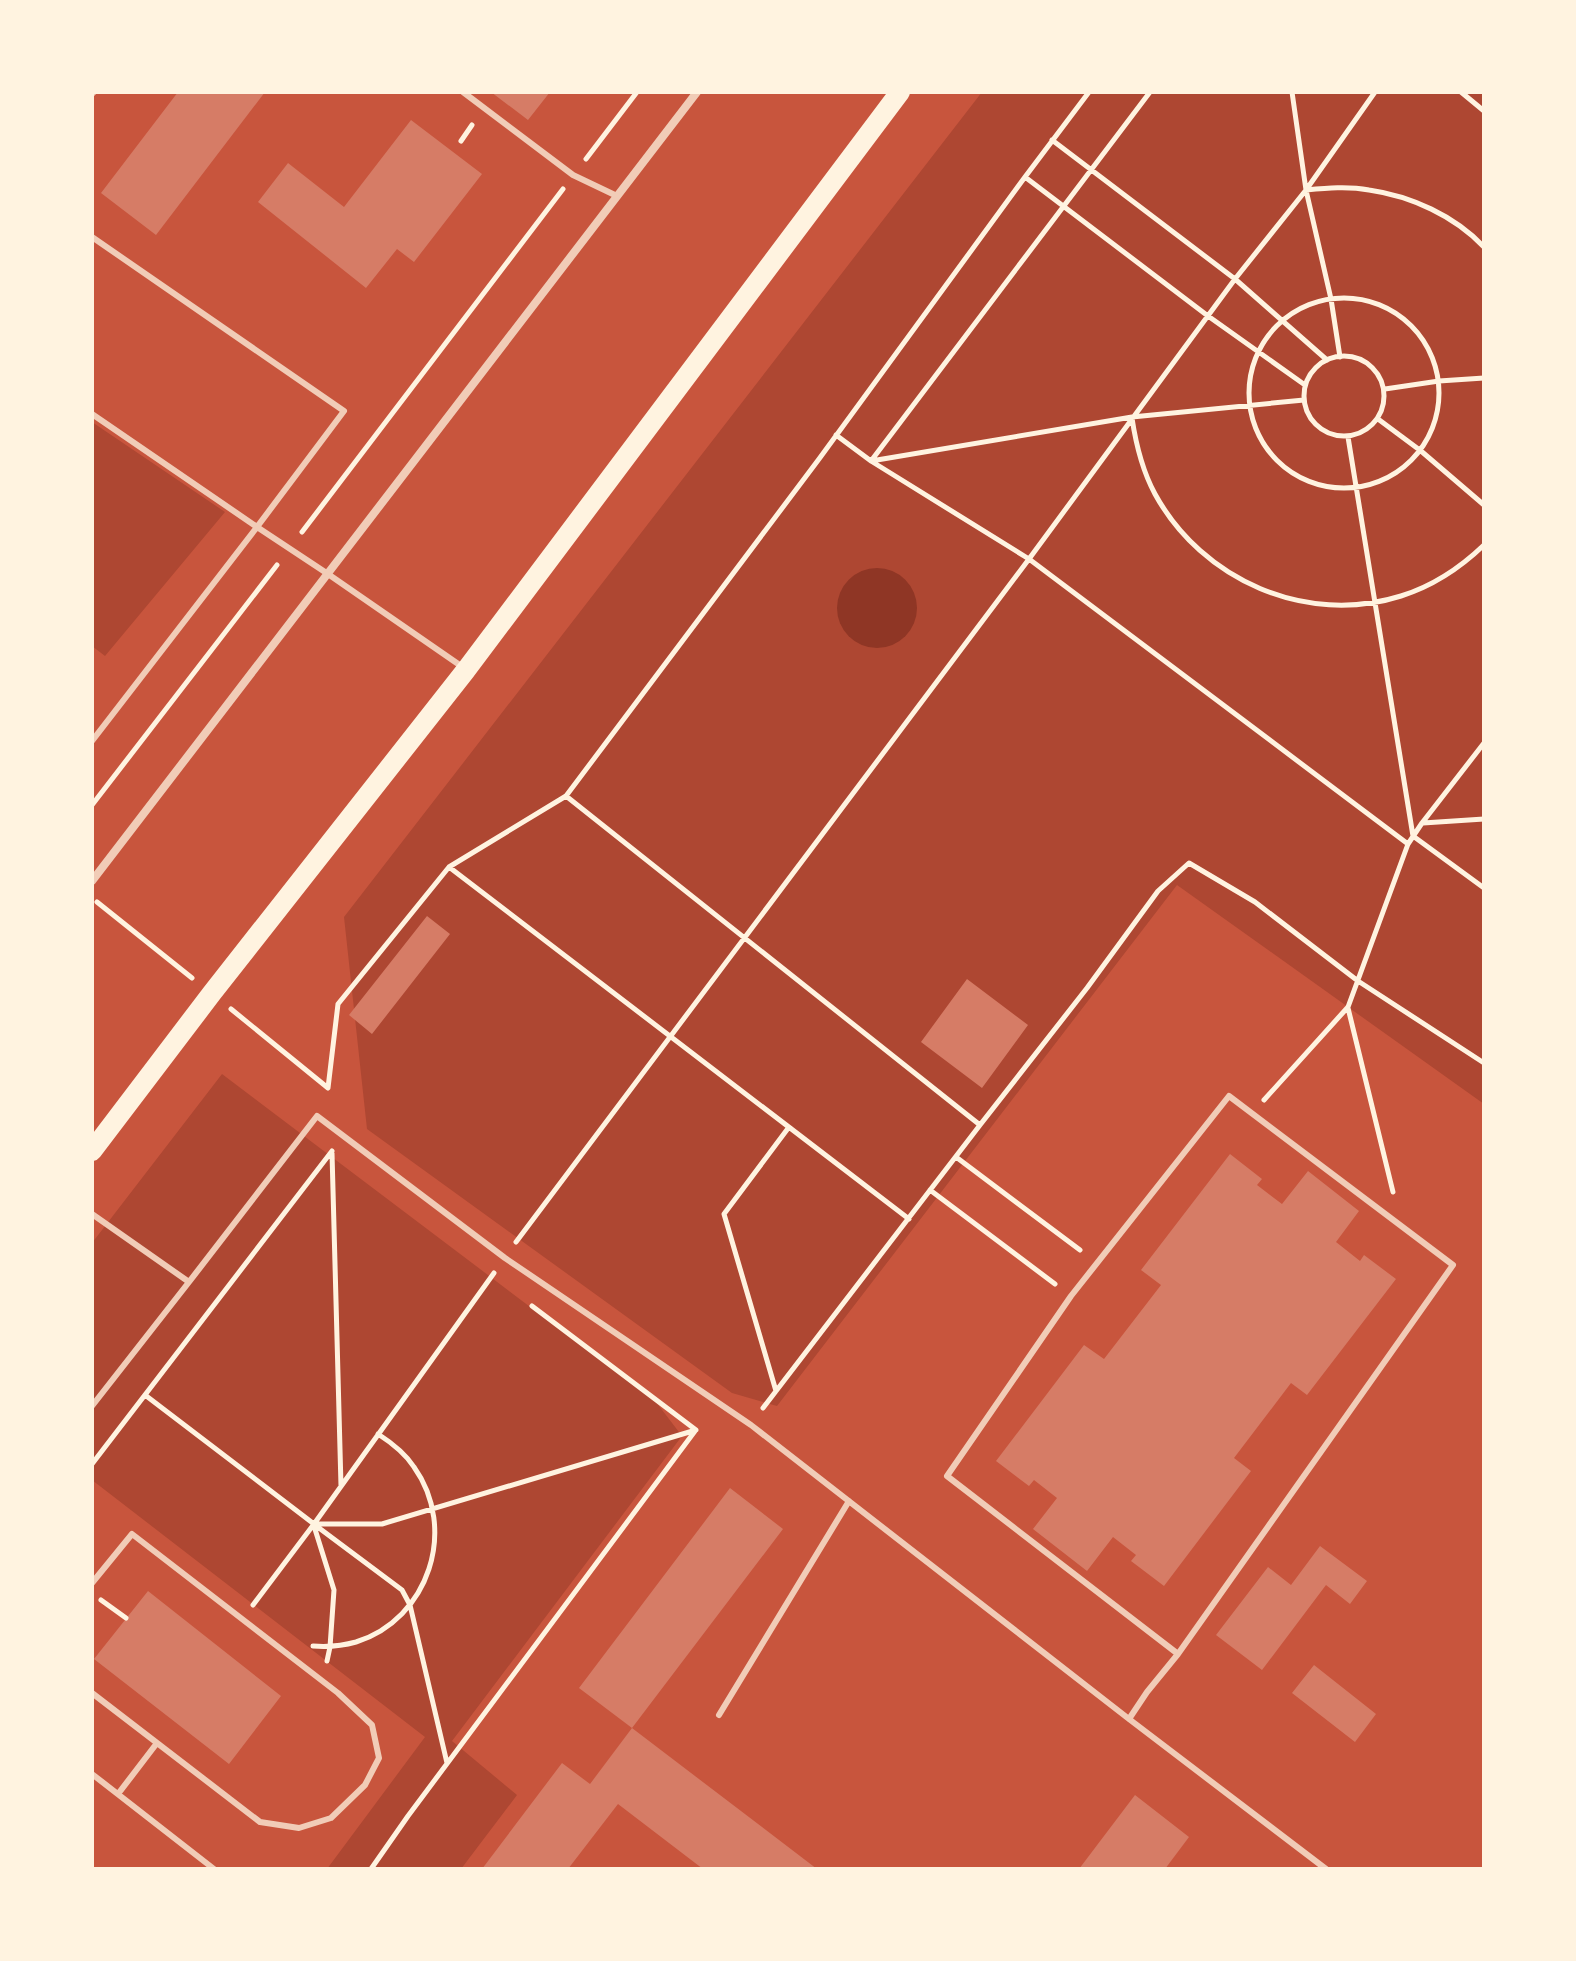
<svg xmlns="http://www.w3.org/2000/svg" width="1576" height="1961" viewBox="0 0 1576 1961" font-family="'Golos Text',sans-serif">
<rect width="100%" height="100%" fill="#c8553d"/>
<path fill="#ae4732" d="M982,92H1484V1104L1177,885L777,1406L732,1393L367,1129L344,917Z
M92,422L225,512L105,656L92,646Z
M222,1074L656,1402L682,1436L452,1741L517,1795L461,1869H327L425,1737L92,1480V1243Z"/>
<path fill="#8f3625" d="M837 608a40 40 0 1 1 80 0a40 40 0 1 1-80 0Z"/>
<path fill="#d67c66" d="M178,92H265L156,235L101,193Z
M491,92H550L528,120Z
M411,120L482,174L414,262L397,249L366,288L258,202L288,163L344,207Z
M427,916L450,934L372,1034L349,1015Z
M967,979L1028,1025L982,1088L921,1042Z
M1230,1154L1262,1179L1257,1185L1282,1204L1308,1171L1359,1211L1336,1242L1360,1261L1364,1255L1396,1279L1307,1395L1291,1383L1234,1458L1251,1471L1164,1586L1131,1561L1136,1555L1113,1537L1087,1571L1033,1529L1057,1498L1034,1480L1029,1486L996,1461L1084,1345L1104,1359L1161,1285L1141,1270Z
M730,1488L783,1529L632,1728L579,1688Z
M1320,1546L1367,1581L1350,1604L1326,1585L1262,1670L1216,1635L1268,1567L1291,1585Z
M148,1591L281,1696L229,1764L94,1659Z
M1314,1665L1376,1714L1355,1742L1292,1693Z
M632,1728L817,1869H703L618,1804L568,1869H482L562,1763L590,1784Z
M1135,1795L1189,1837L1165,1869H1079Z"/>
<g fill="none" stroke-linecap="round" stroke-linejoin="round">
<path stroke="#fff3e0" stroke-width="5" d="M1150,92L871,461L1132,417L1304,400
M1292,92L1306,190L1331,299L1340,357
M1375,92L1306,190L1235,279L1029,559L1408,844L1422,823L1484,743
M1461,92L1484,111
M1052,140L1235,279L1327,360
M461,141L472,125
M586,159L637,92
M1025,177L1208,316L1305,385
M1306,190C1327,188 1348,186 1369,190C1411,196 1455,216 1484,247
M1249 393a95 95 0 1 1 190 0a95 95 0 1 1-190 0Z
M1304 396a40 40 0 1 1 80 0a40 40 0 1 1-80 0Z
M1385,389L1439,381L1484,378
M1132,418C1136,445 1142,470 1155,494C1202,580 1306,626 1401,596C1433,586 1460,568 1484,545
M1378,419L1421,451L1484,505
M1348,437L1413,836L1484,888
M302,532L563,189
M566,796L980,1125L763,1408
M92,805L277,565
M1423,823L1484,819
M449,867L909,1219
M97,902L192,978
M1348,1008L1393,1192
M231,1009L328,1088L338,1004L449,867L566,796L819,459L1025,177L1089,92
M1264,1100L1348,1007L1408,844
M980,1125L1087,988L1158,891L1189,863L1255,902L1358,981L1484,1063
M332,1153L341,1486
M956,1157L1080,1250
M930,1190L1055,1284
M516,1242L1029,559L871,461L836,435
M776,1391L724,1214L789,1127
M145,1395L314,1524H382L696,1430L532,1306
M92,1464L332,1151
M315,1525L402,1590L410,1605L447,1763
M314,1526L334,1590L330,1647L327,1661
M101,1600L126,1618
M253,1605L314,1524L494,1273
M313,1646C327,1647 342,1646 356,1642C429,1619 458,1529 414,1467C405,1453 392,1443 378,1434
M371,1869L408,1816L695,1431"/>
<path stroke="#f1ccb7" stroke-width="6" d="M463,92L573,175L617,196
M92,94L94,92
M92,237L344,411L257,527L92,414
M92,741L257,527L328,574L464,668
M92,1214L189,1282L317,1116L505,1258L751,1425L1129,1719L1326,1869
M92,1406L189,1282
M92,1583L132,1534L338,1693L372,1725L379,1758L365,1785L331,1818L299,1828L260,1822L92,1693
M719,1715L849,1501
M1129,1719L1147,1692L1178,1654L1453,1265L1229,1096L1071,1296L947,1476L1178,1654
M92,1774L214,1869
M118,1794L157,1743"/>
<path stroke="#f1ccb7" stroke-width="8" d="M92,881L697,92"/>
<path stroke="#fff3e0" stroke-width="20" d="M92,1151L212,993L466,670L900,92"/>
</g>
<rect width="1576" height="1961" fill="none" stroke="#fff3e0" stroke-width="188"/>
</svg>
